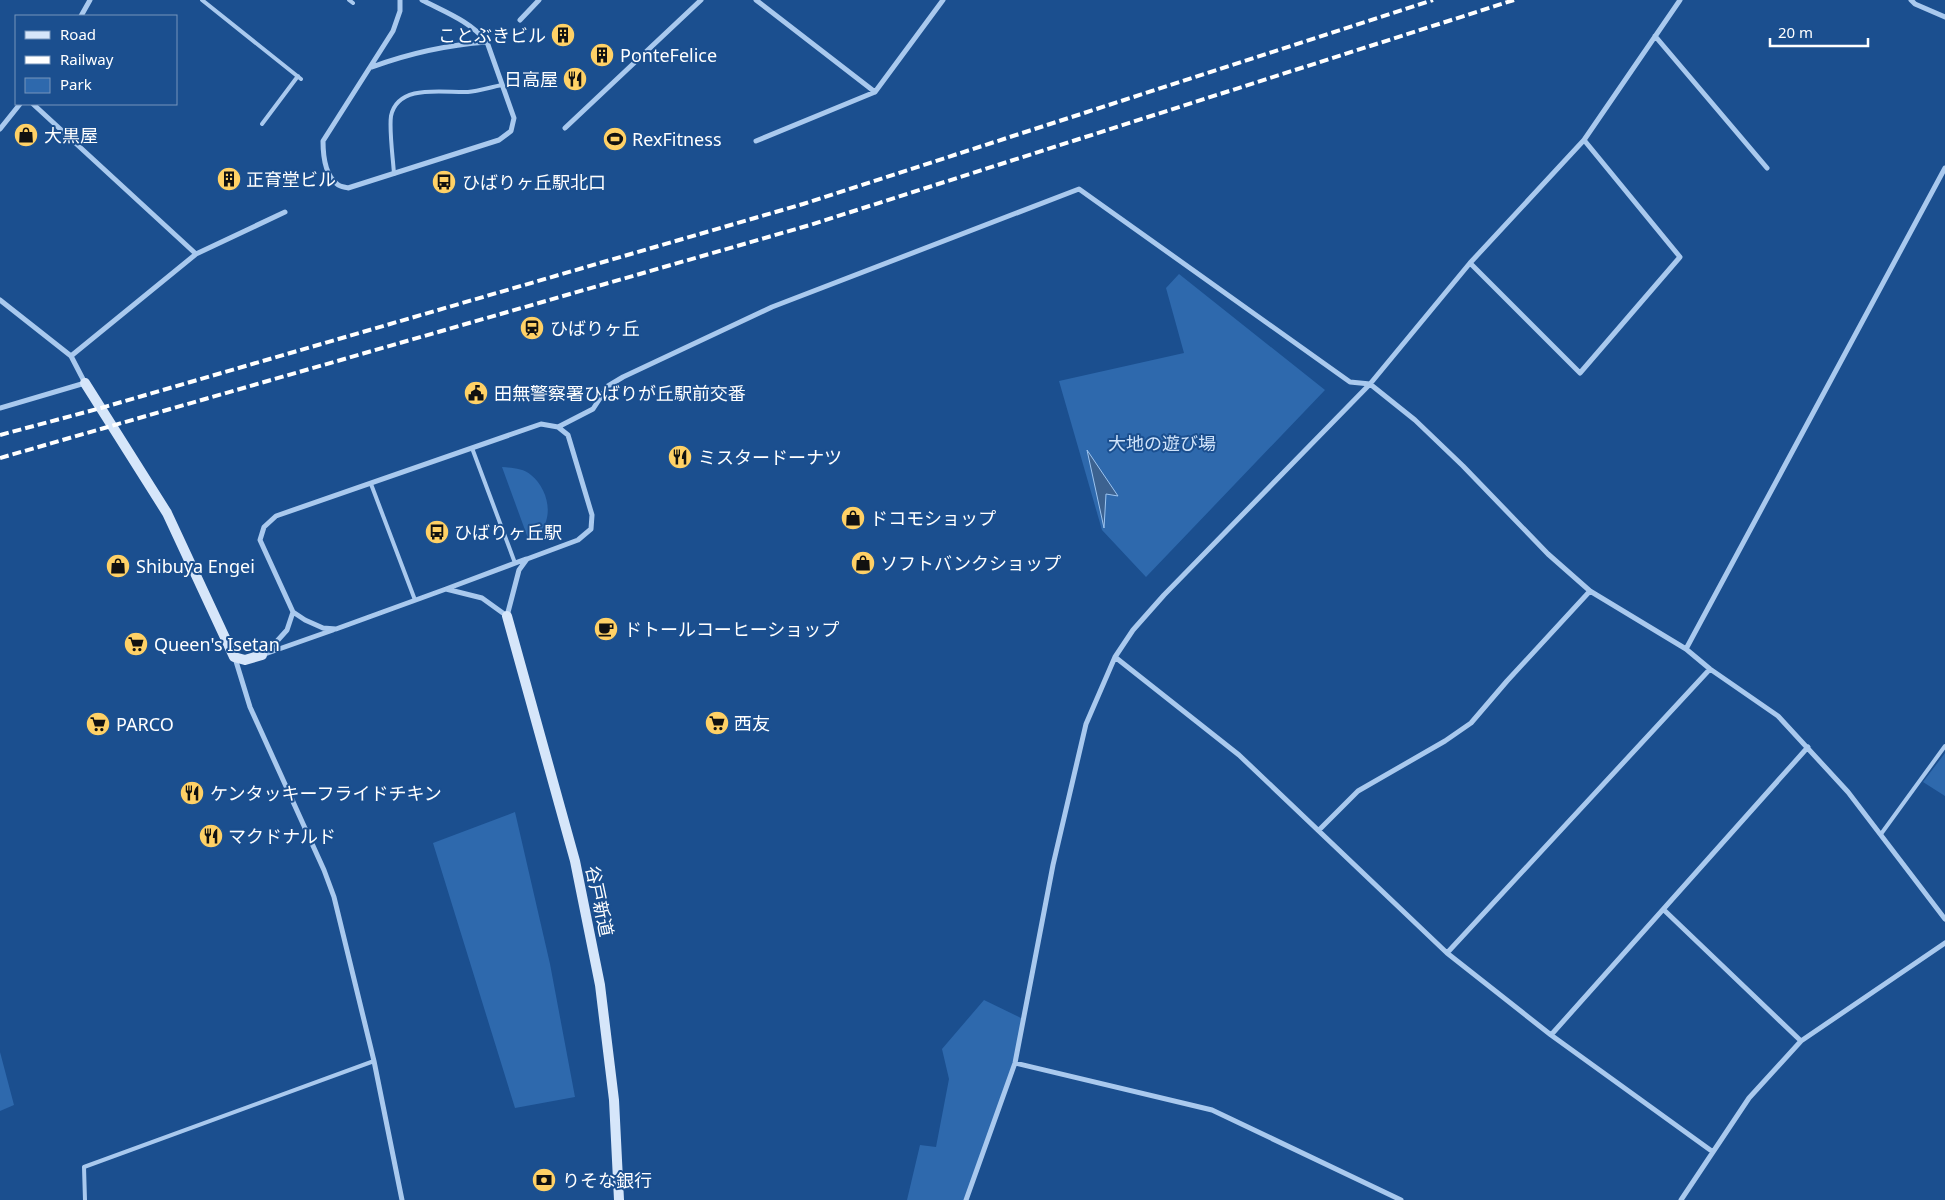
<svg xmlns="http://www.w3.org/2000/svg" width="1945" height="1200" viewBox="0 0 1945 1200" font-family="'Noto Sans','Noto Sans JP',sans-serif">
<rect width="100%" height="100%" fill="#1b4f8f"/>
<path fill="#2e69ad" d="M1179,274L1325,390L1146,577L1102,530L1059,381L1184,353L1166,288Z
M502,467C512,468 523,468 531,475C547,488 554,514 541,531C538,535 533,538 529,541Z
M1945,753V796L1923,782Z
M515,812L550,964L575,1097L515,1108L433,843Z
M984,1000L1023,1019L1015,1063L966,1200H907L920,1145L936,1147L949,1079L942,1049Z
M0,1052L14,1105L0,1111Z"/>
<path fill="#3c6290" stroke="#9cc4f0" d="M1087,450L1118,496L1106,494L1104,528Z"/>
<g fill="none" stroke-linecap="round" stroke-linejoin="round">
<path stroke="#a9c9ee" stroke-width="4" d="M202,0L301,79
M349,0L353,3
M262,124L298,76
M394,174C393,158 389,130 391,116C398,83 444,93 468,92C479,91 491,87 502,85
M472,448L515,563
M371,484L415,600
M1881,834L1945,746
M85,1200L84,1167L374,1061"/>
<path stroke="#a9c9ee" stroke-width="5" d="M400,0V11L393,31L323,141C323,155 325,175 337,184C340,187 345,187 348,188L499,140L511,131L514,118L487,42C470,21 445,12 422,0
M756,0L875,92
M1911,0L1915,4L1945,17
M81,16L90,0
M520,20L539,0
M1655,36L1767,168
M372,67C410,53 447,45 487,42
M33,104L196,254
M565,128L701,0
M0,129L20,104
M756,141L875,92L943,0
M1470,263L1580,373L1680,257L1584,140
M0,300L71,356L85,383L0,408
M71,356L196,254L285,212
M541,424L558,427L568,435L592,515L591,529L578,540L527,559L519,570L507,616L482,598L446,589L336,629L323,628L305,620L293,612L260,540L264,527L276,516Z
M558,427L593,409L608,386L623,377L772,307L1079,189L1350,382L1370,384L1415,420L1463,466L1548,554L1590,591L1686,649L1710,669L1778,716L1848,792L1945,919
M446,589L526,559
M1686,649L1945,168
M269,650L287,630L293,612
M262,655L333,630
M1115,657L1239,755L1447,953L1551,1035L1713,1152
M235,658L250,707L324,870L334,897L374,1061L402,1200
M1319,830L1358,791L1445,741L1471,723L1507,681L1590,591
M1664,910L1801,1041
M1447,953L1710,669
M1551,1035L1808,747
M1015,1063L1212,1110L1401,1200
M966,1200L1015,1063L1053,865L1086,724L1115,657L1133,630L1164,595L1370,384L1470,263L1584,140L1680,0
M1681,1200L1749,1098L1801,1041L1945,943"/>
<path stroke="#d6e6fa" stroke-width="10" d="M85,383L167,513L234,657L245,660L262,655
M507,616L575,861L600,985L614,1100L619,1200"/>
<path stroke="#fff" stroke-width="4" stroke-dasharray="9 4" stroke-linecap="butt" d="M0,435L101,408L803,204L1433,0
M0,458L810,225L1514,0"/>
</g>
<defs>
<g id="building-disc" transform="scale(1.25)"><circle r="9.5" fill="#ffd166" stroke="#1b4f8f"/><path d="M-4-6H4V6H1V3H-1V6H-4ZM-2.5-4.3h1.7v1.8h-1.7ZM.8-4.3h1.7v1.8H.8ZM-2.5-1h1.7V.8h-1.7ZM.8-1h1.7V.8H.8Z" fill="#111"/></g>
<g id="restaurant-disc" transform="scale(1.25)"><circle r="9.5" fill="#ffd166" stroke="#1b4f8f"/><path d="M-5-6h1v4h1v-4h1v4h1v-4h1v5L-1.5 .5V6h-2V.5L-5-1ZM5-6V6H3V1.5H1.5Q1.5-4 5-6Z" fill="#111"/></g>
<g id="shop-disc" transform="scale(1.25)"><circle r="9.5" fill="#ffd166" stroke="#1b4f8f"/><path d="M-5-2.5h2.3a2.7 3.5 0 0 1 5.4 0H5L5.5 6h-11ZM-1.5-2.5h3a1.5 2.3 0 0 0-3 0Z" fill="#111"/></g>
<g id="stadium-disc" transform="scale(1.25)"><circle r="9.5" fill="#ffd166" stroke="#1b4f8f"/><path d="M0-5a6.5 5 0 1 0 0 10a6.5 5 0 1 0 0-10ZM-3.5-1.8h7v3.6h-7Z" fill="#111"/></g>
<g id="bus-disc" transform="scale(1.25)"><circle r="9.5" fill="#ffd166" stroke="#1b4f8f"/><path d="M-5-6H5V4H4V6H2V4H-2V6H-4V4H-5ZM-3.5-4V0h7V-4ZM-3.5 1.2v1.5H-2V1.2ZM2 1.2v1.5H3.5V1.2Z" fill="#111"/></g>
<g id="station-disc" transform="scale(1.25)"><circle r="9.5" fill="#ffd166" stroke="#1b4f8f"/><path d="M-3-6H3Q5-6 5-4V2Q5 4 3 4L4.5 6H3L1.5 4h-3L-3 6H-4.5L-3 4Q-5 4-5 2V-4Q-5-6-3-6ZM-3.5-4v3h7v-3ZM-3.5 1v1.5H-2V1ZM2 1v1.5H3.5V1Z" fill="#111"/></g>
<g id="civic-disc" transform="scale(1.25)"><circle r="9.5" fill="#ffd166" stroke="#1b4f8f"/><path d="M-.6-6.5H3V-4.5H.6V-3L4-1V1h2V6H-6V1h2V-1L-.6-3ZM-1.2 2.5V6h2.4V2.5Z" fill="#111"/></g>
<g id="cafe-disc" transform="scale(1.25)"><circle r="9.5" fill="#ffd166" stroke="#1b4f8f"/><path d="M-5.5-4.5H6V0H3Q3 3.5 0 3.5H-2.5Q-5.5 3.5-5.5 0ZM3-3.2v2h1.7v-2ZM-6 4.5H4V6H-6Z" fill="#111"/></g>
<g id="supermarket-disc" transform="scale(1.25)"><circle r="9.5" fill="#ffd166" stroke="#1b4f8f"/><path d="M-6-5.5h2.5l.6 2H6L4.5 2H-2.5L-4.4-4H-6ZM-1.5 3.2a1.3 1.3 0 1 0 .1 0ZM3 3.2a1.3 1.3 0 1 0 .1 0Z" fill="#111"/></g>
<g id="bank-disc" transform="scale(1.25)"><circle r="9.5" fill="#ffd166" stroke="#1b4f8f"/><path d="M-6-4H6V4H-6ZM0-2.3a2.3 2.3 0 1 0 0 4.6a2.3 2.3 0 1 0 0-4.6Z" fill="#111"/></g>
</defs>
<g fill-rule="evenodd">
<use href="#building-disc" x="563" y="35"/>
<use href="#building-disc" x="602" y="55"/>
<use href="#restaurant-disc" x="575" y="79"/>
<use href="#shop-disc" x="26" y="135"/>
<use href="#stadium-disc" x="615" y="139"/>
<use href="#building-disc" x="229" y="179"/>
<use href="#bus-disc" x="444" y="182"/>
<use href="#station-disc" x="532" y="328"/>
<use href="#civic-disc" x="476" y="393"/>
<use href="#restaurant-disc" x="680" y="457"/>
<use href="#shop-disc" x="853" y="518"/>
<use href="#bus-disc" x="437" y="532"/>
<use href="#shop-disc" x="863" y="563"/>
<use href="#shop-disc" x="118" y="566"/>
<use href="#cafe-disc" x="606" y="629"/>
<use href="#supermarket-disc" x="136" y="644"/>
<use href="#supermarket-disc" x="717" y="723"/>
<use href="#supermarket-disc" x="98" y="724"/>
<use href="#restaurant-disc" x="192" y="793"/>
<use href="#restaurant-disc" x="211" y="836"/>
<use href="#bank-disc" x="544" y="1180"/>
</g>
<g text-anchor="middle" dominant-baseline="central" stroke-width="4" stroke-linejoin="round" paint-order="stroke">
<g font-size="18" fill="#fff" stroke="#1b4f8f" text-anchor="start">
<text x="546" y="35" text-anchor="end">ことぶきビル</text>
<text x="620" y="55">PonteFelice</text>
<text x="558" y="79" text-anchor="end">日高屋</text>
<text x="44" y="135">大黒屋</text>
<text x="632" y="139">RexFitness</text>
<text x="246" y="179">正育堂ビル</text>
<text x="462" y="182">ひばりヶ丘駅北口</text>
<text x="550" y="328">ひばりヶ丘</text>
<text x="494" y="393">田無警察署ひばりが丘駅前交番</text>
<text x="698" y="457">ミスタードーナツ</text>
<text x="870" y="518">ドコモショップ</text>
<text x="454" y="532">ひばりヶ丘駅</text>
<text x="880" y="563">ソフトバンクショップ</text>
<text x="136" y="566">Shibuya Engei</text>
<text x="624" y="629">ドトールコーヒーショップ</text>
<text x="154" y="644">Queen's Isetan</text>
<text x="734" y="723">西友</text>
<text x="116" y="724">PARCO</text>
<text x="210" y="793">ケンタッキーフライドチキン</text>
<text x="228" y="836">マクドナルド</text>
<text x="562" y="1180">りそな銀行</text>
</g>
<g font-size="18" fill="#cfe3fa" stroke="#1b4f8f">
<text x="1162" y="443">大地の遊び場</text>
</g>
<g font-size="18" fill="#fff" stroke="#1b4f8f">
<text transform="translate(600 901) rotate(78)">谷戸新道</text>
</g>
</g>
<rect x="15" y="15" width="162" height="90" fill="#1b4f8f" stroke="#7695bc"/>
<rect x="25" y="31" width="25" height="8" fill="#d6e6fa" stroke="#7695bc"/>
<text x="60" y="40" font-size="15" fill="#ffffff">Road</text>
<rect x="25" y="56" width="25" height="8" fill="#ffffff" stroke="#7695bc"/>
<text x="60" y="65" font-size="15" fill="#ffffff">Railway</text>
<rect x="25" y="78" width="25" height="15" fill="#2e69ad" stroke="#7695bc"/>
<text x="60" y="90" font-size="15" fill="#ffffff">Park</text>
<path d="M1770 38v8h98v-8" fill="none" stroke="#ffffff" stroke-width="2.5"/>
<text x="1778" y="38" font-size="15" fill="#ffffff" stroke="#1b4f8f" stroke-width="4" paint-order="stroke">20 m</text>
</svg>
